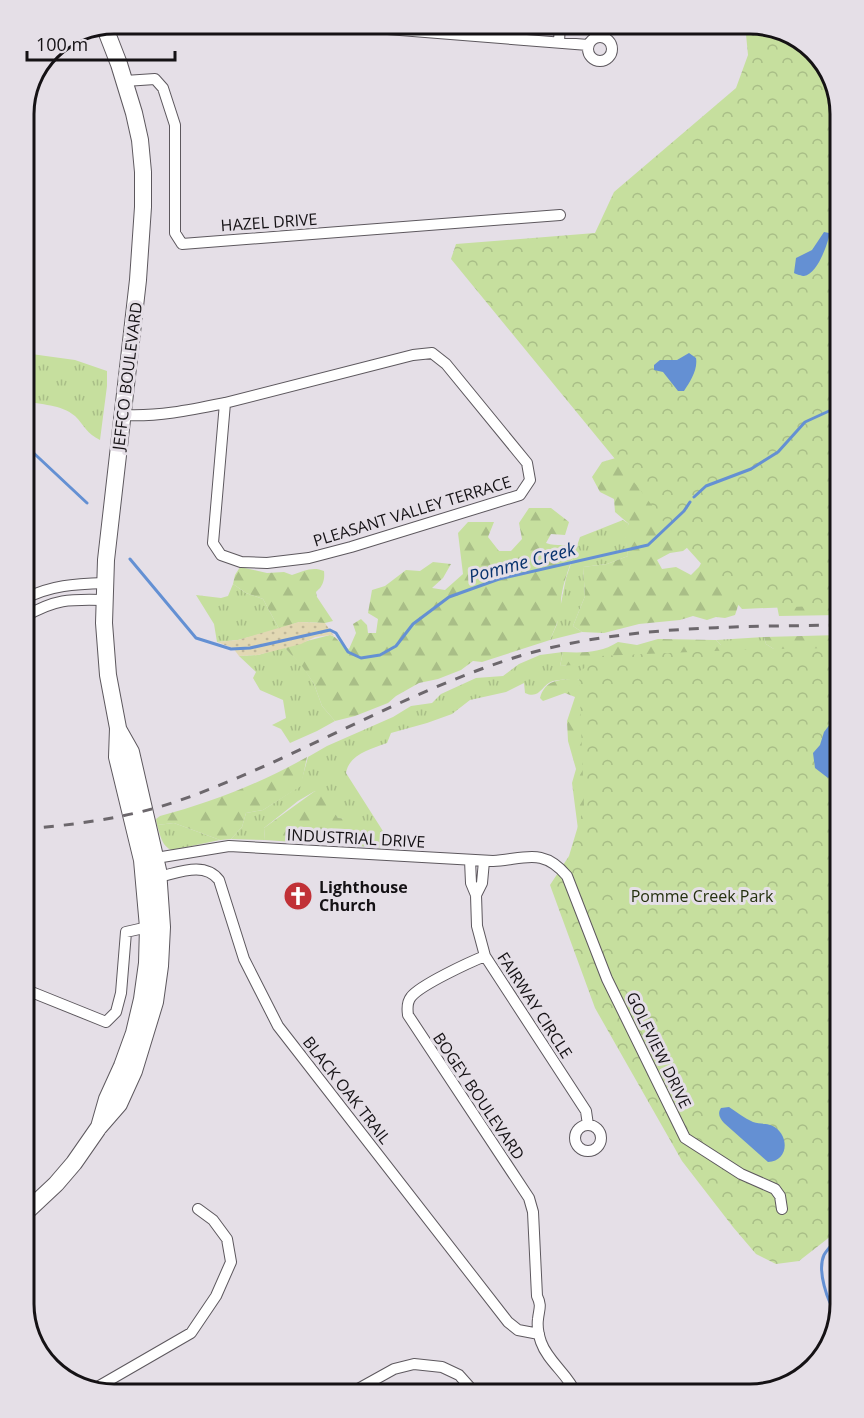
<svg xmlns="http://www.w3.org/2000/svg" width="864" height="1418" viewBox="0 0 864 1418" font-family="'Open Sans',sans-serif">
<defs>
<pattern id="grass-tufts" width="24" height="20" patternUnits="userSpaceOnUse" patternTransform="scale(1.5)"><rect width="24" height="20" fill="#c6df9e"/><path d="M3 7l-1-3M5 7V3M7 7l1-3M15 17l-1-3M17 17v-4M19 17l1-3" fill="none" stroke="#a9be87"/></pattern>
<pattern id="forest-firs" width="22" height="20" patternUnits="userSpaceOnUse" patternTransform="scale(1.5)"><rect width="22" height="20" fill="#c6df9e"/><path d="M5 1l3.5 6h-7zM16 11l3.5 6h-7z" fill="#a9be87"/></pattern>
<pattern id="sand-dots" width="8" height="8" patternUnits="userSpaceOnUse" patternTransform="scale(1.5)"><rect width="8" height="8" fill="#e2d8b3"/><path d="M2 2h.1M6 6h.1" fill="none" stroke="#c1b899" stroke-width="1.8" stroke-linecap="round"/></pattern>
<pattern id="park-crowns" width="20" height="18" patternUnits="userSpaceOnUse" patternTransform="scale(1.5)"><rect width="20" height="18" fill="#c6df9e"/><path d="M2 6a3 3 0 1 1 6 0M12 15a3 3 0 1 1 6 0" fill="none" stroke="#a9be87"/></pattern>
</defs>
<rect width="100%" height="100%" fill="#e5dfe7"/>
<path fill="url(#grass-tufts)" d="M24,353L75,360L107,371V386L100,440C87,434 84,425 75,416C61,404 41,405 24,401Z
M623,520L629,524L625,530L628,556L607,564L583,567L585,596L573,626L582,632L550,640L557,624L566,578L580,537Z
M233,584L246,593L263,599L279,629L238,640L217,642L214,624L196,595L221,598L228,596Z
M764,637L766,644L780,653L591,676C587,677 581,680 577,680C569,680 562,679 553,681C541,685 540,700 525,693L524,683L506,692L470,700L452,714L427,723L391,733L387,743C371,749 349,754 346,773L388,839L386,848L358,846L356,838L350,831V820L338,818L315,791L298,801L264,828L265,840L231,839L242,827L246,813L263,810L300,786L308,757L327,746L393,717L411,706L432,703L441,694L476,678L503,676L519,664L540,655L563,652L560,666L721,645L716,640Z
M284,647L302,665L314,684L322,706L335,721L317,731L290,743L281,729L272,725L286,718L283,700L260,690L253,678L256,672L239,656L258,655Z
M174,823L220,840L172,850C162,847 160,834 157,825Z"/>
<path fill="url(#forest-firs)" d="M619,457L693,543L683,551L670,553L657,560L662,569L676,567L691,575L699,567L705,556L739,603L735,615L725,618L716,617L707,620L693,616L680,620L639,624L604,633L582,632L573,626L585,596L583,567L607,564L628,556L624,530L629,524L615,512L614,499L600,492L592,477L602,462Z
M529,508H551L569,522L565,535L551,534L546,543C557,547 567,543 577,547C571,562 557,596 562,611L550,640L482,662L473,661L461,670L438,679L419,683L396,696L388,703L355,716L335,721L322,706L314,684L302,666L284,647L330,635C338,637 341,646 349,649L356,633L353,624L361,619L367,625L368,633H376L378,619L368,613L372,590L385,586L406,570L420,571L433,562L451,564L443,578L432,588L445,590L463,574L458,533L468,522H494L488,537L499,551H511L522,539L519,523Z
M240,567L267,573L284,572L292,575C303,571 313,566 324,571C325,580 323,586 316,592L317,597L333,621L325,623L299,622L279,629L263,599L246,593L233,584L235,575Z
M840,600V615L779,616L777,606Z
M840,635V652L780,653L766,644L764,637Z
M658,639L716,640L721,645V653L560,666L563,652C583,653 601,653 618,642L637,645Z
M591,676L594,760L579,837L572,783L576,769L568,741L567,721L575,697L565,693L543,701L540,698C545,679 560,679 576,680C581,680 586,677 591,676Z
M307,757L301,786L263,810L246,813L242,827L231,839L220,840L174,823L157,825L156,819L160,816C212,802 261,783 307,757Z
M315,791L330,796L331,808L338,818L350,819V831L356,838C346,846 325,843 314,839L308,843L265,840L264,828Z"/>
<path fill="url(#sand-dots)" d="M299,622L325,623L334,636L330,635L315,637L301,644L258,655L239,656L233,648L217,642L238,640Z"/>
<path fill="url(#park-crowns)" d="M745,24H756L800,39L831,74L840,114V605L742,609L669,528L638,487L451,259L456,244L595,233L614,192L736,88L748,55Z
M840,648V1229L799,1261L776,1264L756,1254L733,1227L682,1161L595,1008L550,885L569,856L584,806L579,672L600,656L759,649Z"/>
<path fill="#6490d3" d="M824,232L829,233V236C827,246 817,274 804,276C802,276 796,274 794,273L796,258L812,250Z
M689,353L696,358C698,370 690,382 684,391H678L663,372L654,370V365L660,360H677Z
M840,704V751L834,760L833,774L828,778L815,768L813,753L820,745L824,732L834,719L836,709Z
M729,1107C737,1112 744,1118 753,1122C761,1125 769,1122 776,1128C790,1139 787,1161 768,1162L724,1123C720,1118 717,1114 721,1108Z"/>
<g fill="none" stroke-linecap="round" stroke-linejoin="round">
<path stroke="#6490d3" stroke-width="3" d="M24,444L87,503
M694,497L706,486L751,469L778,452L805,422L840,406
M130,559L196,638L231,649L250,648L330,630L336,633L348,652L361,658L380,655L396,646L413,624L449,597L499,579L648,545L684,511L690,502
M837,1314C827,1302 817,1270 824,1255C828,1248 835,1242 840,1236"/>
<g stroke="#5d585e" stroke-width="12">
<path id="street" d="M364,24L375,28L588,45
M588 49a12 12 0 1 1 24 0a12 12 0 1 1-24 0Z
M559,42L560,24
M125,81L155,79L163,88L175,125V233L182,244L560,215
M432,353L446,364L527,463L530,480L520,495L351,547L309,558L267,563L241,562L221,555L213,543L225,403L413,355Z
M122,415C158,417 191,410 225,403
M24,599C51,585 75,584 105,583
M24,617C55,599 69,599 104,600
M156,858L229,846L493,861C525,859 543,847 567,876L607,979L685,1138L741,1174L775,1189L780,1196L782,1209
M470,860L471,883L476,895L477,926L485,956L586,1111L588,1125
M158,877C178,873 204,861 219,880L244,959L278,1026L508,1322L518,1330L539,1334
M476,895L482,883L484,861
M485,956C470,962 420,985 411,997C407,1002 407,1008 408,1015L529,1198L533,1212L537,1296C542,1306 539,1309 538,1319C537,1326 539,1336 541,1342C548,1362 569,1375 576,1394
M24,989L106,1022L116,1012L121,993L126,932L148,927
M575 1138a13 13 0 1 1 26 0a13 13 0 1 1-26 0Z
M94,1389L191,1333L216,1296L231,1262L227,1239L213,1220L198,1209
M349,1394L394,1369L414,1364L442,1367L459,1375L476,1394"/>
</g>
<g stroke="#5d585e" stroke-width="18">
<path id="primary" d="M99,1127L107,1099L122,1066L134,1033L142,999L147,963L148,927L142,860L117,757L118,728L108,675L104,623L106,560L138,280L143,207V172L140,140L134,113L119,64L105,28
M24,1214L56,1184L74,1163L99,1127L119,1104L134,1071L155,1002L160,966L162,927L158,870L131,752L118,729"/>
</g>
<use href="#street" stroke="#fff" stroke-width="10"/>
<use href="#primary" stroke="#fff" stroke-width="16"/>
<path stroke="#6c676c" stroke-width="3" stroke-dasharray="10 10" stroke-linecap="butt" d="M24,829C74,825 127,818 175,802C288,763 391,699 504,661C611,625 728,627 840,625"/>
</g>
<defs>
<g id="church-disc" transform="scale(1.5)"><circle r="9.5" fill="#c13137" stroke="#e5dfe7"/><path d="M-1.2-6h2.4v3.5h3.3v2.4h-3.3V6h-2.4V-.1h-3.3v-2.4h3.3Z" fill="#fff"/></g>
</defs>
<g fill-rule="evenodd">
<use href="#church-disc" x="298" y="896"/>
</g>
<g text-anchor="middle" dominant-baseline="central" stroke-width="6" stroke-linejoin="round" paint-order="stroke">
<g font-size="16" fill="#151215" stroke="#e5dfe7">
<text transform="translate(269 222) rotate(-4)">HAZEL DRIVE</text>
<text transform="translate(127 376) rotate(-83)">JEFFCO BOULEVARD</text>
<text transform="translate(412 511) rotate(-17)">PLEASANT VALLEY TERRACE</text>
<text transform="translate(356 838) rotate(3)">INDUSTRIAL DRIVE</text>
<text transform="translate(535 1005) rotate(57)">FAIRWAY CIRCLE</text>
<text transform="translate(659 1050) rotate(64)">GOLFVIEW DRIVE</text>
<text transform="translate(347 1090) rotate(52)">BLACK OAK TRAIL</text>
<text transform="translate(479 1096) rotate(56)">BOGEY BOULEVARD</text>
</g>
<g font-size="16" font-weight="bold" fill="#151215" stroke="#e5dfe7" text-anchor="start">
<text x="319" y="887">Lighthouse<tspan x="319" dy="18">Church</tspan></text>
</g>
<g font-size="16" fill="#24300e" stroke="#e5dfe7">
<text x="702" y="896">Pomme Creek Park</text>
</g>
<g font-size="18" font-style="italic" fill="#06316d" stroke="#e5dfe7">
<text transform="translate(522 562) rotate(-15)">Pomme Creek</text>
</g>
</g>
<path d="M0 0H864V1418H0ZM114 34H750A80 80 0 0 1 830 114V1304A80 80 0 0 1 750 1384H114A80 80 0 0 1 34 1304V114A80 80 0 0 1 114 34Z" fill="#e5dfe7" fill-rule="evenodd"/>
<path fill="none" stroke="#151215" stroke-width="3" d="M114 34H750A80 80 0 0 1 830 114V1304A80 80 0 0 1 750 1384H114A80 80 0 0 1 34 1304V114A80 80 0 0 1 114 34Z"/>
<path d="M27 51v9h148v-9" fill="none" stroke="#151215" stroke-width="3"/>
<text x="36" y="51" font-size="18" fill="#151215" stroke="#e5dfe7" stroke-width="4.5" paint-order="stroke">100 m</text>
</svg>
